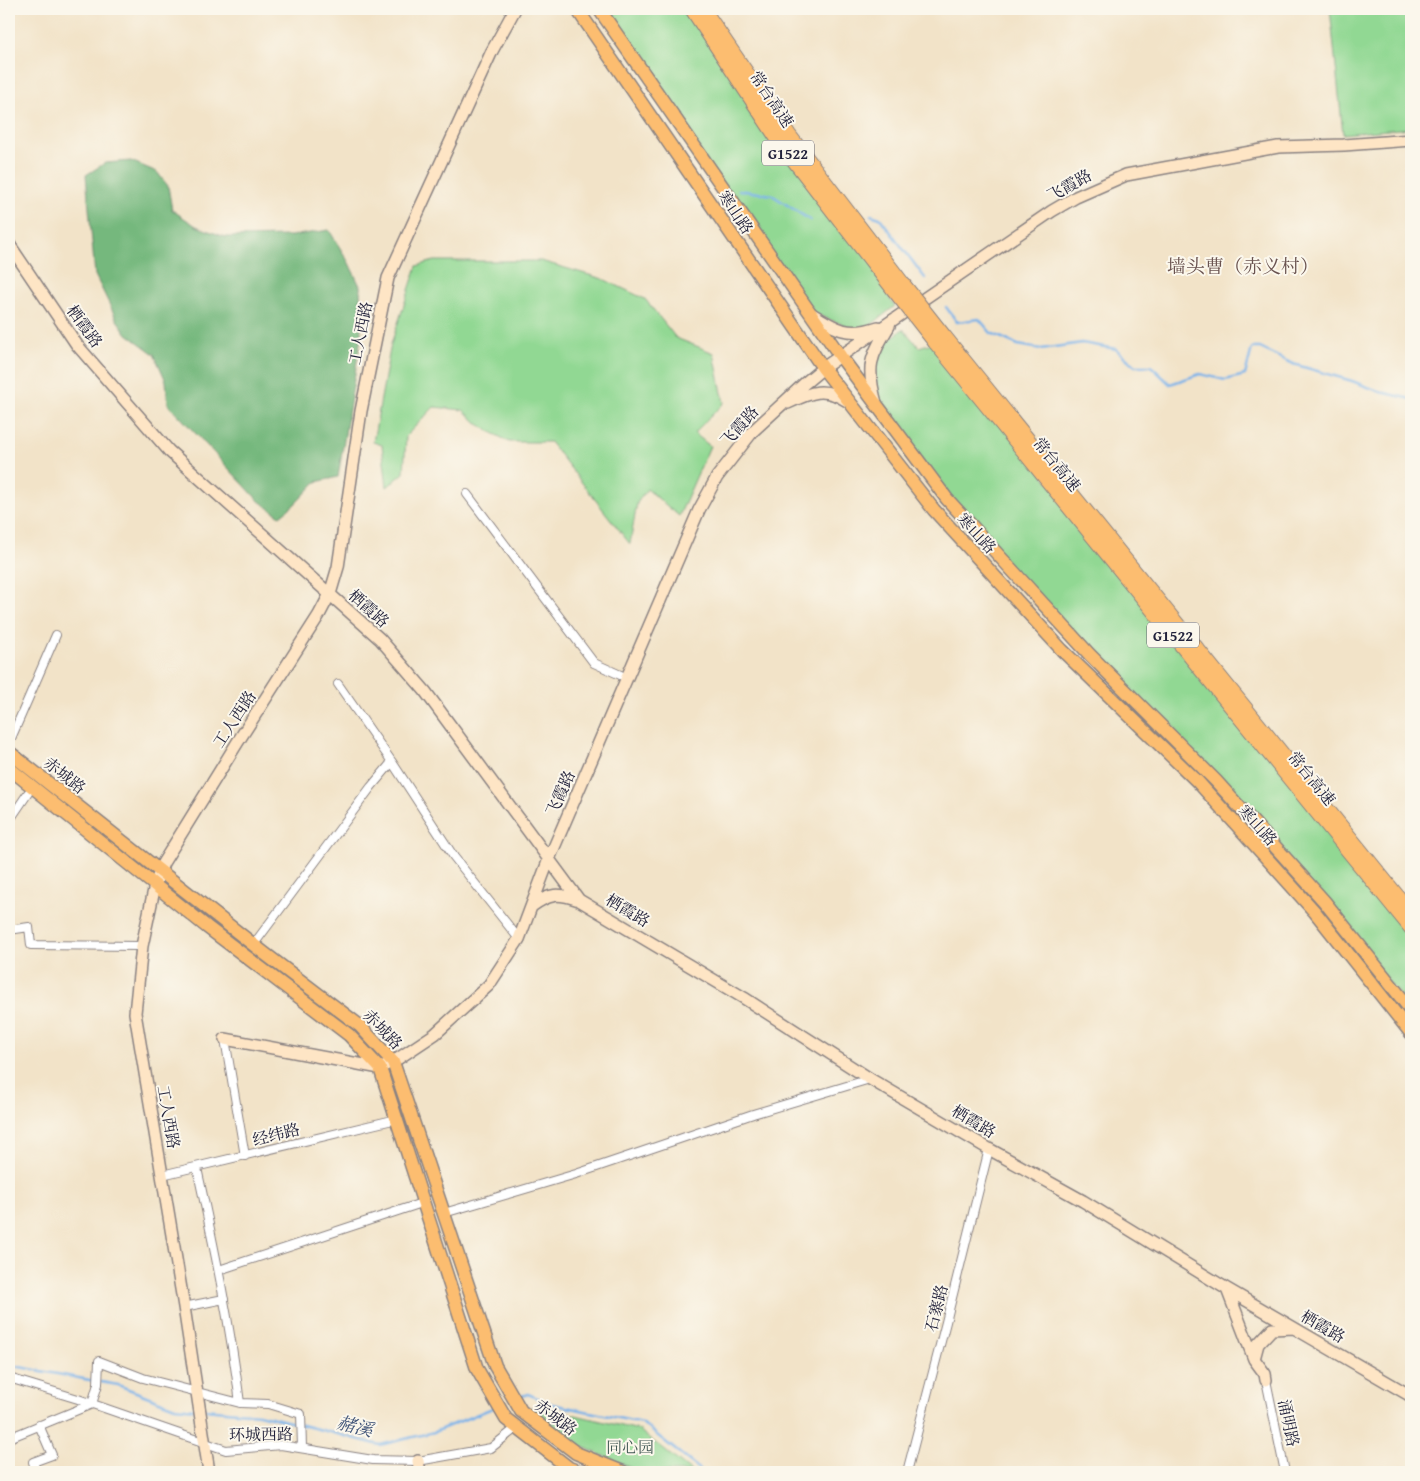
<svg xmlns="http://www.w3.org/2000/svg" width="1420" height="1481" viewBox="0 0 1420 1481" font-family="'Gentium Book Plus','Noto Serif SC',serif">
<rect width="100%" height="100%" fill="#fbf7ec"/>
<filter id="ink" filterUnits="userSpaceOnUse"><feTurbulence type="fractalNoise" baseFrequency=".02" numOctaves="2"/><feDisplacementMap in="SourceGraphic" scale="10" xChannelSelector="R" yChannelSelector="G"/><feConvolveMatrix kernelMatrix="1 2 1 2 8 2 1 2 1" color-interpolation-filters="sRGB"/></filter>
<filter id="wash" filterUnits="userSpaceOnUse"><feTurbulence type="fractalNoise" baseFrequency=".0096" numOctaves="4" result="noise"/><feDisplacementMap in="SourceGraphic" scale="20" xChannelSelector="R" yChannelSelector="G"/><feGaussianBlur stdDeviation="1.12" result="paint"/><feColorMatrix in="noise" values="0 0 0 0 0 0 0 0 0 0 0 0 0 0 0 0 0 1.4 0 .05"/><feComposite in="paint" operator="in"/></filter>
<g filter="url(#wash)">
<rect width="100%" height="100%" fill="#f2e3c8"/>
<path fill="#91d893" stroke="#5a7d67" d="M599,9H692L894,290L888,296L895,306L862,332L810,312Z
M1330,9H1411V128L1343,134Z
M434,261H541L603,279L645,299L676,338L714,353L724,403L694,433L710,446L679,516L647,489L637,503L630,544L550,442H509L482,427L463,410L434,407L406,436L404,473L387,487L382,445L373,442L391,344L417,266Z
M903,329L919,347L935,342L1411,928V1010L1324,901L1017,577L877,407L871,385L881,341L890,339Z
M529,1408L550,1409L639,1430L692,1472H641L580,1446Z"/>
<path fill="#74b87d" stroke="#4b6d5c" d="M131,161L157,172L168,186L172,210L196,226L225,237L291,236L329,230L348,261L360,286L361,337L338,477L316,482L295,504L280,516L259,501L168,404L166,381L154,354L127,334L117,320L95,275L86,175L105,163Z"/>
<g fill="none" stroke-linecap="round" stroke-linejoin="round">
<path stroke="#79b2e9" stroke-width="2.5" d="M739,190L772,195L810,220
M871,215L880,218L925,278
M946,307L957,322L979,319L991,333L1018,345L1041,349L1082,343L1116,349L1135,366H1151L1170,384L1200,374L1225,380L1245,375L1252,348H1260L1293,364L1352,381L1381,392L1411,399
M9,1365L95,1381
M101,1382L118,1385L175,1407L196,1409
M519,1397L528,1394L552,1404L642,1423L703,1472
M204,1409L259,1414L380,1445L434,1432L495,1407"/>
</g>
</g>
<g filter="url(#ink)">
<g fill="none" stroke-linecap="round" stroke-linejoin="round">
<g stroke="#8a8282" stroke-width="10">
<path id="street" d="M467,494L594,663L627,678
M338,684L392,762L454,857L519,939
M9,743L56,635
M9,821L28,793
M9,930L29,927L31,945L142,946
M254,944L371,787L392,762
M225,1039L245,1156
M197,1168C214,1246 230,1323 240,1403
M162,1175L397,1119
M444,1213L576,1174L753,1114L870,1079
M219,1270L425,1202
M184,1307L224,1299
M9,1378L78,1399L226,1450L281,1445L373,1460L418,1461L491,1448L516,1428
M1266,1380L1285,1472
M9,1438L92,1404L98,1384L99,1361L143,1378L240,1403L268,1404L301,1414L302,1447
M33,1472L36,1471L33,1462L52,1455L39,1425
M907,1472L946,1322L989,1149"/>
</g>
<g stroke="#8a8282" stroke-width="14">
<path id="secondary" d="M9,244L77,345L169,451L380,639L425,691L579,900L744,998L870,1079L989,1149L1083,1201L1227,1289L1411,1396
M812,314C837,330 849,337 878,327
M788,403C811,392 824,386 847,401
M876,403C866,366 870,358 889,326
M532,906C550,893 558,893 579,900
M225,1039L380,1068L399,1058L435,1034L489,985L519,939L549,859L699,510L717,477L753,431L805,383L823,368L1052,211L1076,197L1126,175L1278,147L1344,145L1411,140
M1227,1289L1254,1359L1265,1374L1266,1380
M1254,1359L1258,1344L1272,1329L1294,1328
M418,1461L420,1472
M209,1472L184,1307L135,1013L142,946L155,885L163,863L239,740L319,615L330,594L338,567L361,411L388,278L492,51L515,9"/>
</g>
<g stroke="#8a8282" stroke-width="15">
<path id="primary" d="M577,9L823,368L934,510L1062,650L1198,782L1315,912L1411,1033
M599,9L841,357L947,499L1090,655L1216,781L1324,901L1411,1010
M9,752L264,953L360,1026L393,1062L495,1366L521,1411L576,1453L623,1472
M9,768L207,927L349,1035L380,1068L477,1369L506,1419L569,1468L580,1472"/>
</g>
<g stroke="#8a8282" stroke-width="16">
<path id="highway" d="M692,9L779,141L894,290
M703,9L789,135L903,284
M944,336L1411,913
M935,342L1411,928"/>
</g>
<use href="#street" stroke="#fff" stroke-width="8"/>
<use href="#secondary" stroke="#fee5c5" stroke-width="11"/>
<use href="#primary" stroke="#fcbd6f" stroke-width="12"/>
<use href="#highway" stroke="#fcbd6f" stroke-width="14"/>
<g stroke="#8a8282" stroke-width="16" stroke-linecap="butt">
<path id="highway-bridge" d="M903,284L944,336
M894,290L935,342"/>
</g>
<use href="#highway-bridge" stroke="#fcbd6f" stroke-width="14"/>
</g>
</g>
<g text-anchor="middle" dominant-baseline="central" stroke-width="4" stroke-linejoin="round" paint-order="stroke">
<g fill="#fbf7ec" stroke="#636270" stroke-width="1">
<rect x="762" y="140.5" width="52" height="25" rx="4"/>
<rect x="1147" y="622.5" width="52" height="25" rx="4"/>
</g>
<g font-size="15" font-weight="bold" fill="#22223b">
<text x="788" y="153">G1522</text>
<text x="1173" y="635">G1522</text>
</g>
<g font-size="16" fill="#22223b" stroke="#fbf7ec">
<text transform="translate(772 99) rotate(56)">常台高速</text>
<text transform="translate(1069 185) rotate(-29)">飞霞路</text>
<text transform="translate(736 212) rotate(56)">寒山路</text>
<text transform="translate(85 326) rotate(54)">栖霞路</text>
<text transform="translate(360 333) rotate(-79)">工人西路</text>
<text transform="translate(739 426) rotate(-48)">飞霞路</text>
<text transform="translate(1057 464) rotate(51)">常台高速</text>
<text transform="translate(977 533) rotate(47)">寒山路</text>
<text transform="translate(369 608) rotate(42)">栖霞路</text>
<text transform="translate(234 719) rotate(-57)">工人西路</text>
<text transform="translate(65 775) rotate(38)">赤城路</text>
<text transform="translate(1312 778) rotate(51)">常台高速</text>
<text transform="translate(560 793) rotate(-66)">飞霞路</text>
<text transform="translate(1258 825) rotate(48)">寒山路</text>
<text transform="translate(628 910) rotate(31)">栖霞路</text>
<text transform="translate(383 1029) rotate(46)">赤城路</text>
<text transform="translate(169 1117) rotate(80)">工人西路</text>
<text transform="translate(974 1121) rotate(31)">栖霞路</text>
<text transform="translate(276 1134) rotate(-14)">经纬路</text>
<text transform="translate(936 1308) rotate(-76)">石寨路</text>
<text transform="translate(1323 1326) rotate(30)">栖霞路</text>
<text transform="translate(556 1417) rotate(37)">赤城路</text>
<text transform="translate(1289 1423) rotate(78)">涌明路</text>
<text transform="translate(261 1434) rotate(-1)">环城西路</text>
</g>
<g font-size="16" fill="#435955" stroke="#fbf7ec">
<text x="630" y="1447">同心园</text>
</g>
<g font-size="18" font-style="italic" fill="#405478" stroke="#fbf7ec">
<text transform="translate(355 1426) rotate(14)">赭溪</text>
</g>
<g font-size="19" fill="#6a5350" stroke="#fbf7ec">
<text x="1243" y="266">墙头曹（赤义村）</text>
</g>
</g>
<rect width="1420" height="1481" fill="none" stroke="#fbf7ec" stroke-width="30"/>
</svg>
